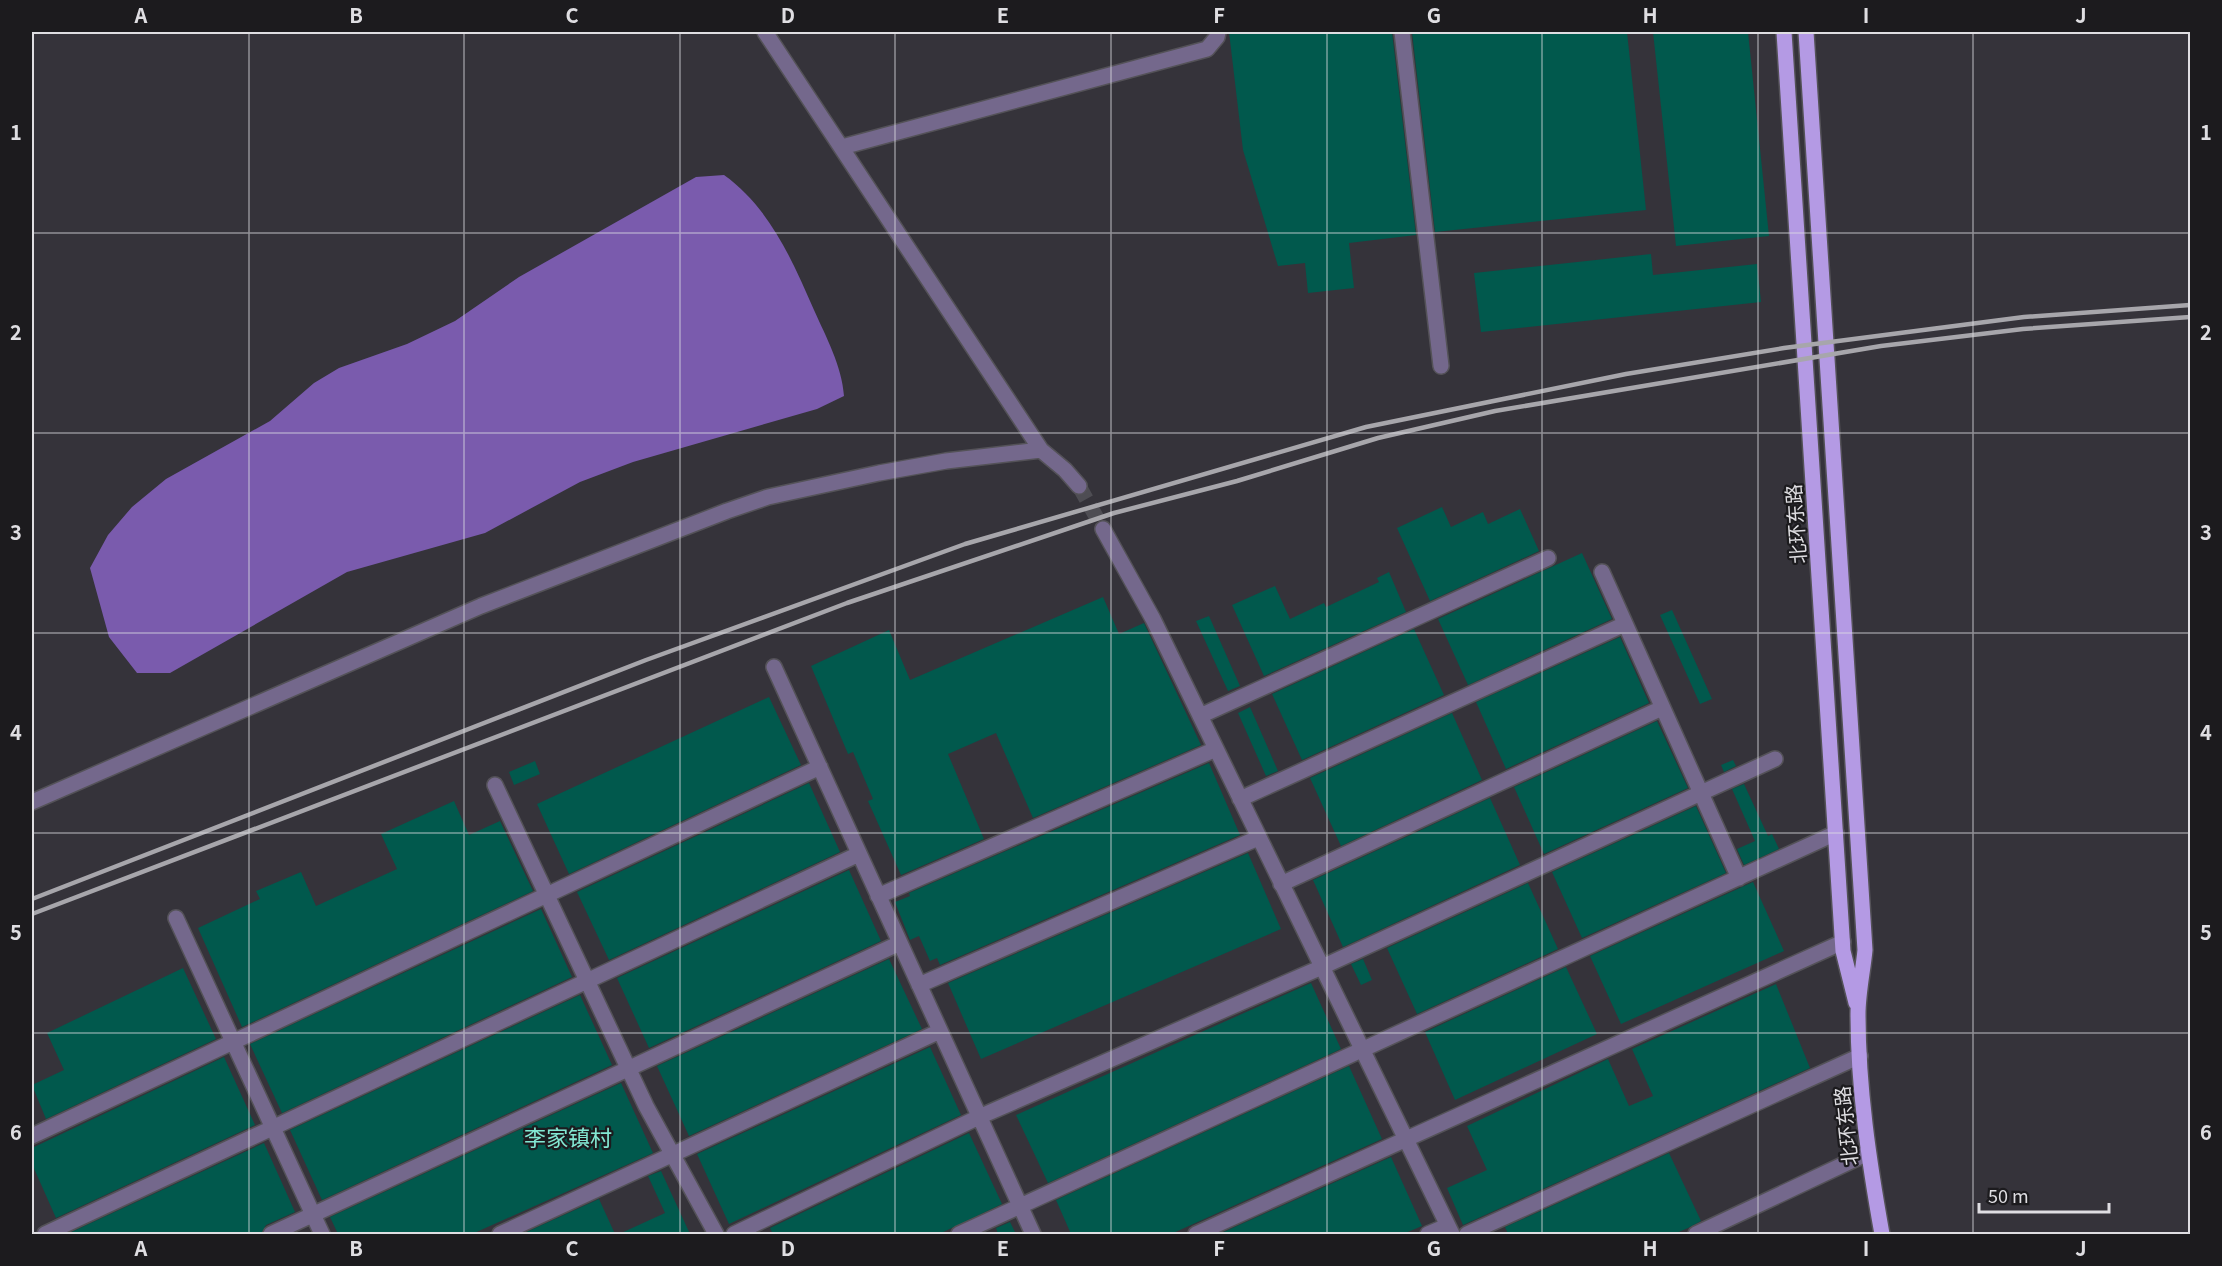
<svg xmlns="http://www.w3.org/2000/svg" width="2222" height="1266" viewBox="0 0 2222 1266" font-family="Georgia,'Noto Sans SC',serif">
<rect width="100%" height="100%" fill="#35333a"/>
<path fill="#7a5bad" d="M724,175C770,208 792,260 814,310C826,337 842,366 844,396L817,409L633,462L580,482L485,533L347,572L170,673H137L109,637L90,568L108,535L132,507L166,479L270,421L314,383L339,368L407,344L455,321L519,277L696,177Z"/>
<path fill="#01594d" d="M1229,32H1392L1416,235L1349,243L1354,288L1308,293L1305,263L1278,266L1243,150Z
M1412,32H1627L1646,210L1435,232Z
M1653,32H1748L1769,236L1676,246Z
M1651,254L1653,275L1757,264L1761,302L1481,332L1474,273Z
M1442,507L1451,527L1483,512L1488,524L1520,509L1539,551L1430,601L1397,528Z
M1582,553L1612,619L1468,685L1438,619Z
M1389,572L1406,612L1264,676L1232,605L1275,586L1290,619L1324,603L1326,607L1379,582L1377,578Z
M1103,597L1119,634L1144,623L1201,745L1033,818L996,733L948,754L984,839L901,875L868,801L873,799L853,752L848,754L811,666L889,630L910,680Z
M1672,610L1712,699L1700,704L1660,615Z
M1209,616L1240,686L1228,691L1196,621Z
M1414,629L1444,695L1302,760L1272,694Z
M1620,637L1649,703L1506,769L1476,702Z
M769,697L801,765L569,874L537,804Z
M1250,707L1278,771L1266,776L1238,713Z
M1452,713L1482,780L1341,846L1310,778Z
M1657,721L1688,788L1544,854L1514,787Z
M1733,760L1736,766L1724,772L1721,765Z
M535,761L540,774L514,785L509,772Z
M1209,763L1240,835L940,965L937,958L930,961L919,936L910,940L895,902L910,896L909,893Z
M809,783L840,852L609,960L577,892Z
M1744,784L1768,836L1772,834L1779,849L1744,865L1737,849L1755,841L1732,789Z
M1490,798L1520,865L1343,947L1313,880Z
M454,801L469,835L500,821L533,891L242,1027L198,928L260,899L256,891L301,872L316,906L397,869L381,834Z
M1696,806L1726,873L1582,938L1552,872Z
M1248,853L1281,929L981,1059L948,983Z
M849,870L881,941L649,1048L617,978Z
M1753,882L1784,951L1621,1024L1590,956Z
M1528,883L1558,949L1417,1014L1387,948Z
M541,909L572,977L282,1113L250,1044Z
M889,959L922,1029L689,1136L657,1066Z
M1363,959L1372,980L1361,985L1351,964Z
M1566,967L1597,1034L1455,1100L1425,1032Z
M183,968L216,1039L46,1119L32,1085L64,1070L47,1033Z
M1311,983L1341,1049L1048,1183L1016,1115Z
M1776,984L1810,1068L1463,1225L1447,1188L1487,1170L1467,1126L1608,1059L1629,1106L1653,1096L1632,1049Z
M580,995L612,1065L322,1200L290,1130Z
M930,1047L961,1115L729,1224L697,1154Z
M224,1057L255,1125L56,1218L32,1164V1148Z
M1349,1066L1382,1139L1171,1234H1071L1056,1200Z
M621,1083L653,1153L472,1234H338L330,1217Z
M969,1133L1002,1204L939,1234H773L770,1228Z
M264,1143L295,1212L266,1225L261,1234H67Z
M1669,1153L1701,1221L1688,1228L1674,1234H1508L1505,1227Z
M1391,1157L1422,1226L1403,1234H1219Z
M661,1171L690,1234H619L665,1213L648,1176Z
M599,1199L615,1234H522Z
M1010,1222L1016,1234H998L996,1228Z"/>
<g fill="none" stroke-linecap="round" stroke-linejoin="round">
<path stroke="#4e4d53" stroke-width="15" stroke-dasharray="15 8" stroke-linecap="butt" d="M1079,486L1103,529"/>
<g stroke="#545258" stroke-width="18">
<path id="minor" d="M1402,32L1441,366
M842,147L1207,49L1217,37L1218,32
M1041,450L1065,470L1079,486
M1103,529L1153,619L1452,1234
M1602,572L1739,878
M774,667L1033,1234
M1200,716L1548,558
M495,785L646,1106L716,1234
M1240,799L1625,624
M32,802L481,606L727,511L768,497L879,473L946,461L1041,450L765,32
M1281,884L1662,708
M878,896L1216,749
M176,918L322,1234
M919,985L1258,838
M32,1136L820,767
M45,1234L859,854
M271,1234L900,943
M500,1234L940,1031
M734,1234L979,1117L1322,967L1775,759
M959,1234L1836,833
M1196,1234L1843,942
M1428,1234L1447,1226
M1467,1234L1860,1056
M1696,1234L1868,1153"/>
</g>
<g stroke="#545258" stroke-width="18">
<path id="major" d="M1784,32L1843,951L1856,1003
M1806,32L1865,950C1863,971 1858,993 1858,1014C1858,1088 1869,1162 1882,1234"/>
</g>
<use href="#minor" stroke="#74688c" stroke-width="15"/>
<use href="#major" stroke="#b49ae4" stroke-width="15"/>
<path stroke="#a7a6ab" stroke-width="4.5" d="M32,899L646,660L965,544L1366,427L1626,374L1784,348L2024,317L2190,305
M32,914L847,603L1114,513L1237,481L1378,438L1495,411L1881,346L2023,329L2190,317"/>
</g>
<path fill="none" stroke="#dfdee2" stroke-width="1.5" stroke-opacity="0.55" d="M249,32V1234M464,32V1234M680,32V1234M895,32V1234M1111,32V1234M1327,32V1234M1542,32V1234M1758,32V1234M1973,32V1234M32,233H2190M32,433H2190M32,633H2190M32,833H2190M32,1033H2190"/>
<g text-anchor="middle" dominant-baseline="central" stroke-width="4.5" stroke-linejoin="round" paint-order="stroke">
<g font-size="20" fill="#dfdee2" stroke="#1c1b1e">
<text transform="translate(1795 524) rotate(-94)">北环东路</text>
<text transform="translate(1845 1126) rotate(-96)">北环东路</text>
</g>
<g font-size="22" fill="#83e8d3" stroke="#1c1b1e">
<text x="568" y="1136">李家镇村</text>
</g>
</g>
<rect width="2222" height="1266" fill="none" stroke="#1c1b1e" stroke-width="66"/>
<path d="M1979 1203v9h130v-9" fill="none" stroke="#dfdee2" stroke-width="3"/>
<text x="1988" y="1203" font-size="18" fill="#dfdee2" stroke="#1c1b1e" stroke-width="4.5" paint-order="stroke">50 m</text>
<rect x="33" y="33" width="2156" height="1200" fill="none" stroke="#dfdee2" stroke-width="2"/>
<g font-size="20" text-anchor="middle" font-weight="bold" fill="#dfdee2">
<text x="141" y="23">A</text>
<text x="356" y="23">B</text>
<text x="572" y="23">C</text>
<text x="788" y="23">D</text>
<text x="1003" y="23">E</text>
<text x="1219" y="23">F</text>
<text x="1434" y="23">G</text>
<text x="1650" y="23">H</text>
<text x="1866" y="23">I</text>
<text x="2081" y="23">J</text>
<text x="16" y="140">1</text>
<text x="2206" y="140">1</text>
<text x="16" y="340">2</text>
<text x="2206" y="340">2</text>
<text x="16" y="540">3</text>
<text x="2206" y="540">3</text>
<text x="16" y="740">4</text>
<text x="2206" y="740">4</text>
<text x="16" y="940">5</text>
<text x="2206" y="940">5</text>
<text x="16" y="1140">6</text>
<text x="2206" y="1140">6</text>
<text x="141" y="1256">A</text>
<text x="356" y="1256">B</text>
<text x="572" y="1256">C</text>
<text x="788" y="1256">D</text>
<text x="1003" y="1256">E</text>
<text x="1219" y="1256">F</text>
<text x="1434" y="1256">G</text>
<text x="1650" y="1256">H</text>
<text x="1866" y="1256">I</text>
<text x="2081" y="1256">J</text>
</g>
</svg>
